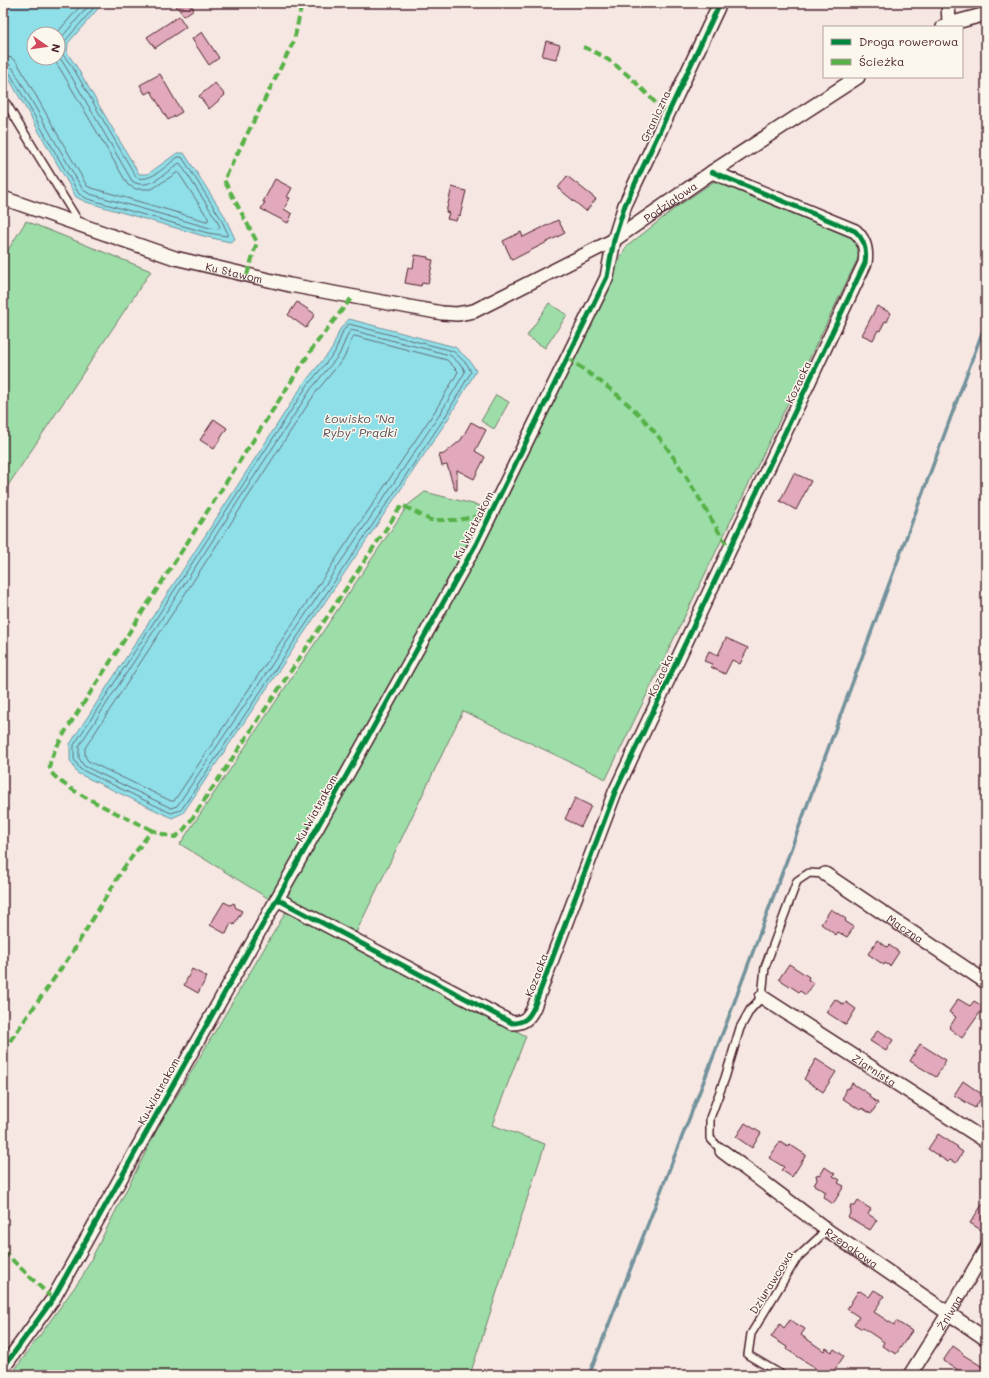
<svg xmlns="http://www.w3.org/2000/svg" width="989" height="1378" viewBox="0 0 989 1378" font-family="Mali,sans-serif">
<rect width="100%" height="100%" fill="#f6e7e2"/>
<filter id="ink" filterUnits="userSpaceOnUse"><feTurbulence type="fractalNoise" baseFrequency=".025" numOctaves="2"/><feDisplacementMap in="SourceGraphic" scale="8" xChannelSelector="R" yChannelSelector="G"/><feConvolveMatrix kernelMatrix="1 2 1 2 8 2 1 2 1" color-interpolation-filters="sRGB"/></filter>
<g filter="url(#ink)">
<path fill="#9cdda8" stroke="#737e6a" d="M716,180L853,238L860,254L606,779L463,711L351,943L526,1036L492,1125L545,1144L470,1375H11L82,1277L159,1126L287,910L180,844L408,505L425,492L497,510L626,247L678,206Z
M26,221L151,271L3,493V258Z
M549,303L567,315L545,348L527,336Z
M496,395L509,402L494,429L481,421Z"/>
<path fill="#8edfe8" stroke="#73929c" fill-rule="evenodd" d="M3,3H103L68,43L67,53L75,64L139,174H148L177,153H184L224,215L235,239L230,242L207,237L86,202L76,197L3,68ZM34,34H58V58H34Z
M349,319L455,347L470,361L476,371L448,419L183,813L172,818L77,773L70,760V744L304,383L332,349L340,329Z"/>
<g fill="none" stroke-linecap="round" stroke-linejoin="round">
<path stroke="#656c77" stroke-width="1" d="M56,34L83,3
M58,49L61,38L91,3
M3,56L12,58L18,64L87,186L92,188L206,221H208V218L178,172L152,189H136L128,185L62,72L53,58
M3,62L8,63L12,67L83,190L90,194L210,228L219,229L220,227L216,219L180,163L178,164C166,172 148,192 132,181L67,69L58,55
M3,67L8,70L79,194L88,199L208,233L227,236L228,234L220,217L182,157H178C167,165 149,184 136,177L72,66L63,55L65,41L98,3
M349,324L453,351L467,364L471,372L445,417L181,810L171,813L80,769L74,759V745L307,386L335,352L343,331Z
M351,330L450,355L463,367L465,372L440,414L177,806L171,808L84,766L79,758V746L311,389L339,355L348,334Z
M355,336L447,360L457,370L458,372L435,411L174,801H171L88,761L85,756V748L316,392L344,358L353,337Z"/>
<path stroke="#73929c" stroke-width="3.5" d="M589,1375L728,1019L986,322"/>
</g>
<path fill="#e1a9bb" stroke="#4a1f2b" d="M174,3H189L194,9L184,16Z
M179,16L186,27L155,48L147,37Z
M202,32L219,58L209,65L192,39Z
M546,41L560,45L556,59L542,56Z
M160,74L182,112L168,120L151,91L145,94L140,85Z
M215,83L225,95L209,109L199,96Z
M567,176L596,199L586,211L558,188Z
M275,179L292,188L287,197L290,198L284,209L292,214L288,223L261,209L265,202H263Z
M452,187L466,191L460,216L458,215L456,221L447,219L449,213L446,212Z
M558,220L565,233L512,260L503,241L521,232L523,237Z
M415,255L428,257V259L433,260L428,284L422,283L421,286L405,283L408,267L413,268Z
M297,302L315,314L306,328L288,315Z
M877,306L891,313L887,322L885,321L880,331L878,330L873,340L862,335Z
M214,419L227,428L214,449L200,440Z
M471,422L486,430L475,451L485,457L474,479L457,470V490H455L447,465L442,466L439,455L444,454L461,440Z
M794,473L811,481L796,510L780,501Z
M726,638L748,648L740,664L732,660L725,674L711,667L712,664L704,661L709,651L718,655Z
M575,798L591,806L581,827L565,819Z
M224,902L230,905L234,903L236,908L242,911L234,925L231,923L226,934L210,925Z
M831,909L846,919L845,921L854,927L847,937L838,932L836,935L821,924Z
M877,940L887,947L889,945L899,952L890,966L885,963L884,965L868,954Z
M789,964L809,977L808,980L814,983L806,995L800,991L799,992L779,979Z
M192,969L207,977L198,993L184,985Z
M835,999L844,1005L846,1002L856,1009L846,1025L826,1012Z
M958,999L970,1006L974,1001L984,1007L962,1038L949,1028L956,1017L949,1012Z
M878,1030L893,1040L886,1051L870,1041Z
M920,1044L946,1060L936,1077L910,1061Z
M816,1059L836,1072L823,1092L804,1079Z
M963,1081L983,1095L975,1108L954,1095Z
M852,1083L870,1095L869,1097L878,1103L871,1114L862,1108L860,1110L842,1098L845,1094V1089L849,1088Z
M745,1123L761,1133L752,1148L736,1137Z
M938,1134L958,1147L957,1148L963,1152L956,1163L950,1160L948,1162L928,1149Z
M780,1142L788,1147L789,1144L806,1155L792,1177L781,1170L784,1167L769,1158Z
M825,1167L835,1174L833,1176L840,1180L838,1183L844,1186L833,1204L823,1197L826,1192L814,1185L817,1180L816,1175L821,1174Z
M986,1199V1233L970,1223Z
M858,1201L871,1209L868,1214L877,1220L870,1230L848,1217L851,1212L850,1206H855Z
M874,1290L884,1296L874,1312L894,1325L896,1321L912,1331L896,1354L882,1346L884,1342L863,1328L862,1329L854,1324L859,1317L847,1309L858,1291L859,1292L860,1291L869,1297Z
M790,1320L805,1329L801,1335L824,1351L826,1348L832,1352L834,1349L844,1356L831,1375H822L816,1371L817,1370L814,1367L786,1349L787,1347L771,1337L780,1324L784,1328Z
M953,1346L963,1353L962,1354L986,1369V1375H967L943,1361Z"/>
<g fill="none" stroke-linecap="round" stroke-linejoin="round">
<g stroke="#4a1f2b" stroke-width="10">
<path id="service" d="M3,98L80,224
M722,1151L710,1138V1118L725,1078L740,1028L750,1010L762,997L765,967L797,881L809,873L825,874
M782,1375L748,1355L751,1334L797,1258L827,1230"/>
</g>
<g stroke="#4a1f2b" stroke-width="16">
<g id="minor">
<path d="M948,3L949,24"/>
<path d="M943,27L949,24L986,14"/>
<path id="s1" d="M3,198L175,258L290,285L442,313L457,314L474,311L614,240L712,172L858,77"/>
<path id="s2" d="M825,874L986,982"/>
<path d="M277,899L512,1023C524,1023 529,1018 534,1007L615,792L865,263C867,250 865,240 855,231L712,172"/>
<path id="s3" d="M762,997L986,1141"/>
<path id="s4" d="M722,1151L827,1230L986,1339"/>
<path d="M3,1368L53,1299L476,544L607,277L614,240L625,205L720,3"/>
<path id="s5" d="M910,1375L948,1314L986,1249"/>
</g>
</g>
<use href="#service" stroke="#fbf7ec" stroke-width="7"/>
<use href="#minor" stroke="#fbf7ec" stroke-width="13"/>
<path stroke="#57b146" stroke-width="4" stroke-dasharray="8 4" stroke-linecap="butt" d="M706,3L716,12
M583,47C617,59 643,90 667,115
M247,275L257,242L224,180L294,41L302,3
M567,358C598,379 633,404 657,435C685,470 706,512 730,550
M152,830C134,821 53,786 50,769C48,759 60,742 65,732L314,346L353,296
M3,1051L72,953L123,869L152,830L165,835L175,837L181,833L189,823L402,505L430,520H458L490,514
M3,1251L53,1299"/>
<g stroke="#fbf7ec" stroke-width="8">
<path id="cycleway" d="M277,899L512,1023C524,1023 529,1018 534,1007L615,792L865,263C867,250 865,240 855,231L712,172
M3,1368L53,1299L476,544L607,277L614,240L625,205L720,3"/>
</g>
<use href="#cycleway" stroke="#00873e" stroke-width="5"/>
</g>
</g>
<g text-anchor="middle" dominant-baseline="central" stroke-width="3" stroke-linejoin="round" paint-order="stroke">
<g font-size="11" fill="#4a1f2b" stroke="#fbf7ec">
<text transform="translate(655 116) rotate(-65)">Graniczna</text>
<text stroke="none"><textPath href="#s1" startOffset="712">Podziałowa</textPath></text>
<text stroke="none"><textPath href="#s1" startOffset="243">Ku Stawom</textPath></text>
<text transform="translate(798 382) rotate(-65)">Kozacka</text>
<text transform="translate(473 525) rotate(-63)">Ku Wiatrakom</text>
<text transform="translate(660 675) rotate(-65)">Kozacka</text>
<text transform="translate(316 808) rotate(-61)">Ku Wiatrakom</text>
<text stroke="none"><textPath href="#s2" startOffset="97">Mączna</textPath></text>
<text transform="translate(536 975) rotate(-69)">Kozacka</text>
<text stroke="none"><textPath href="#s3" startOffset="134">Ziarnista</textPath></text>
<text transform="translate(158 1091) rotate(-61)">Ku Wiatrakom</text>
<text stroke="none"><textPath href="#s4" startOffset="162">Rzepakowa</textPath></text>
<text transform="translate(771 1282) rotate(-58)">Dziurawcowa</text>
<text stroke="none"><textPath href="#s5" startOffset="74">Żniwna</textPath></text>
</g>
<g font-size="12" font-style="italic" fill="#5b4f5a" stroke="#fbf7ec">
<text x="360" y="418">Łowisko "Na<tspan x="360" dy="14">Ryby" Prądki</tspan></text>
</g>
</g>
<rect width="989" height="1378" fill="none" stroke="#fbf7ec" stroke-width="16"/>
<rect x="8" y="8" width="973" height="1362" fill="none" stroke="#4a1f2b" stroke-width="1.5" filter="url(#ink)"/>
<rect x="823" y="26" width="140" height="52" fill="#fbf7ec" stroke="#b4a19f"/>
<rect x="831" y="39" width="20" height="6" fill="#00873e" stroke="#b4a19f"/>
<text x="859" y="46" font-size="12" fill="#4a1f2b">Droga rowerowa</text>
<rect x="831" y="59" width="20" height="6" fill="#57b146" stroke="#b4a19f"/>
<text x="859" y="66" font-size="12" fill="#4a1f2b">Ścieżka</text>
<g transform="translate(46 46) rotate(103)"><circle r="19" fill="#fbf7ec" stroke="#b4a19f"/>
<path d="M0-3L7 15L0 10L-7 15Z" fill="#d1495b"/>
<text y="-6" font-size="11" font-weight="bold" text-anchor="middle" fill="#4a1f2b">N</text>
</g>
</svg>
